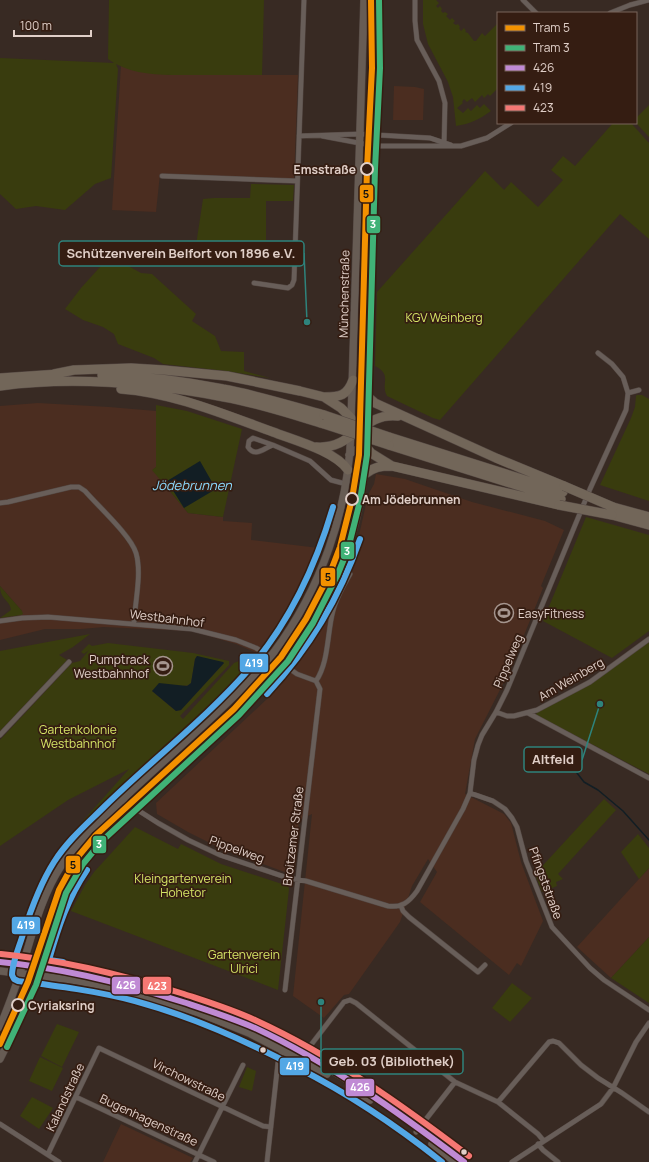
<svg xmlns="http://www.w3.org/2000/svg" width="649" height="1162" viewBox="0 0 649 1162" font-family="Manrope,sans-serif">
<rect width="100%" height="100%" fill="#382a23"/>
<path fill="#4b2d20" d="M121,65L170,75H298L294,179L160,174L156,212L112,210Z
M394,86L415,87L424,89L423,120H393Z
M38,403L109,407L156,411V467L153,470L188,513L223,517V521L252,523L251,540L319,548L302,590L274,637L262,655L236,644L192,631L104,627L81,629H45L0,640V618L21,615L22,611L0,586V406Z
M376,474L405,479L472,502L545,521L564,530L541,586L543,588L510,670L475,739L465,794L504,814L511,823L521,862L543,921L521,966L517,963L509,975L420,902L437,872L428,859L412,886L400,922L349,994L344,995L324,1018L293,996L312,814L299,820L294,870L290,874L220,848L188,832L157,814L156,803L267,699L302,658L320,629L344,577L356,549L368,495L374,484Z
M649,868V937L611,978L577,947Z
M121,1124L193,1158L190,1162H103Z"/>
<path fill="#393c0e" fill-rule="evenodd" d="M109,0H264L262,75C242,75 221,75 200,75C173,75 140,77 116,64L118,69L111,178L95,184L65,210L36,206L16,209L0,194V58L114,63L108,59Z
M423,0H436L439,3L436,6L438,8L440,6L442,9L441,11L443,13L445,12L448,14L446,16L450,20L452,18L455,21L453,23L456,25L458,24L460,27L459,28L461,31L464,28L466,31L465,32L468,33L474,41H476L482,33L485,36L497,24L498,25V88L490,96L488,94L484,98L482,95L475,102L472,98L467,102L464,99L462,102L463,103L457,108L463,113L468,108L471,111L477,105L480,108L484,104L491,111C480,119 470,124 456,126L453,97L448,82L428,44L423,24Z
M649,105V137L636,123V118Z
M613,123H631L649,143V239L620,214L440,420L433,418L387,396C380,383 393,375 375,366L377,292L485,171L504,190L511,182L538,207L563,180L551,170L563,156L575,166Z
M251,184L294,185L293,201H266V242L242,241L230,252L196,245L203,199L214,198H250Z
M110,256L141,273L152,274L196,314L192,321L215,336L221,351L244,352V371L270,378L226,371L163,364L154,358L118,344L114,334L103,327L83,320L65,309L81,288Z
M637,395H642L649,399V501L600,485L631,418L635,407L636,396Z
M156,405L187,411L242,429L223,517L188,513L152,470L156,467Z
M586,517L649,535V631L612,658L543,621Z
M0,586L22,611L23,614L21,615L0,618L11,610C10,600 0,600 0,586Z
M90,634L73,647L59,655L67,660L0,731V651Z
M649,642V774L536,715L537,712L592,683Z
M108,643L193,653L229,661V665L180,716L183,719L234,663L239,661L253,666L217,703L85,824L67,843L65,841L129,769L68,800L0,846V740L72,663L80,661L89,650L84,654L81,652L89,644L92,646ZM197,656L224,663L181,710L176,711L152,691L189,685L191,683L195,659Z
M604,799L616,810L558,874L563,879L556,882L557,886L542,892L535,874Z
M135,827L178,849L181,844L221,864L288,886L289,889L278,990L71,911L85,885L94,872Z
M638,834L649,848V868L639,879L621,852Z
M649,937V1003L611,978Z
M512,983L532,998L510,1022L492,1008Z
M57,1024L79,1032L62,1067L41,1056Z
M40,1057L63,1068L52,1091L29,1081Z
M247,1067L256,1071L252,1091L239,1087Z
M32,1097L53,1108L39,1129L20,1116Z"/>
<path fill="#121e24" d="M200,461L216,489L184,508L167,481Z
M197,656L223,662L224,663L181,710L176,711L152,691L159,683L187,686L191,683L195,659Z"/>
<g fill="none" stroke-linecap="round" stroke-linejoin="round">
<path stroke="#121e24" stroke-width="1.5" d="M577,773L584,782L598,790L623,811L649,840"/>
<g stroke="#544843" stroke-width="5.5">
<path id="street" d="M415,0V21L417,40L439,81L445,103L444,145
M523,0L536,13
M610,13L630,5L649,0
M299,136L360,134L430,138L451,145
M322,136L375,146H461L487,138L511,123
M162,176L297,181
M254,283L288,288L292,285L294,280L304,0
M628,393L639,390
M273,445L253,438L249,441L248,447C255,458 264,448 273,445L310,461L331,480L346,484
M0,503L8,502L71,487H79L85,491C98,506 131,536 136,553C142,573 135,602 134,623
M0,621L22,618L48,617L192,629L236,640L256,648L280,662L297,674L316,681L320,689L285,990
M316,681C329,662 327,633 333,611C336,598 343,586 350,574
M496,712L507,716H514L537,710L590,682L649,639
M528,713L649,778
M0,735L69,662
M470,793L493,801L505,809L512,818L517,827L526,861L552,927L590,968L604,980L649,1010
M122,800L158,823L188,840L220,855L288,878L306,881L388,906C402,908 409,902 417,891L463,809L470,793L474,760L478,745L482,735L496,712L507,690L590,489L626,410L628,393L623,377L612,364L598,353
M401,906L403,911L409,917L478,972L485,965
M304,1054L344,1002L350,1000L356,1003L455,1082L498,1102L538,1134L543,1140
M76,1097L214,1162
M498,1102L549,1042L553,1041L559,1043L581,1065L598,1078L622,1093L649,1112
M0,1124L59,1162
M416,1132L455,1082
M538,1144L543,1150L558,1162
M48,1154L99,1048L263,1126L271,1127
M195,1162L243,1065
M267,1162L278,1062L283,1050
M512,1162L601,1104L613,1088L636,1042L649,1023"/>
</g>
<g stroke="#544843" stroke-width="8">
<path id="secondary" d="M351,420L364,0
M366,428L367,342L376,136V0
M349,455L355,450C361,450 362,453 366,458
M274,652C321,589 348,511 351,433
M287,660C334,595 365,526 366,445
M0,962C63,967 125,983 185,1003C209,1011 233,1018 256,1029C330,1065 399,1112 464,1162
M0,971L79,981L109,987L171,1004L199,1013L249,1033L327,1074
M0,1027C7,1009 14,992 20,973C32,937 40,898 61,866C77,842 98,823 119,803C164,759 214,719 258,672
M0,1059C10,1038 22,1017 30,995C43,958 50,918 69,883C79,864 93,850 107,835L270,680
M348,1086L370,1100
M432,1144L455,1162"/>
</g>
<g stroke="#544843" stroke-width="10">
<path id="highway" d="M54,374L74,370L131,368L164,370L227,376L300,391L324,397L341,408L351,418L366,447L371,453L392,466
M102,375C143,376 183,381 223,389C257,395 291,406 324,415
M0,378L59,374
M0,386C74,376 151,383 224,397C258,403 291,414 324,424
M121,389C174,393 223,414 273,432C294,440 335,451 348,470
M366,395L375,403L496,458L564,486
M324,397C340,397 347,396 353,380
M389,437L563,492
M389,445L561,499
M316,447C354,450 361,412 398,416
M365,474C374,467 380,466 392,466L559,505
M613,507L649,517
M612,515L649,525"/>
</g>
<use href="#street" stroke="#685e59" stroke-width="4.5"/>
<use href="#secondary" stroke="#675c54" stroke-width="7"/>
<use href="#highway" stroke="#726659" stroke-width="9"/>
<g stroke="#544843" stroke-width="8" stroke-linecap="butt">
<path id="secondary-bridge" d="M258,672L274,652
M270,680L287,660"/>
</g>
<g stroke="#544843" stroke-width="10" stroke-linecap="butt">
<path id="highway-bridge" d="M324,415L389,437
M324,424L389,445
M564,486L613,507
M559,505L612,515"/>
</g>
<use href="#secondary-bridge" stroke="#675c54" stroke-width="7"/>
<use href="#highway-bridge" stroke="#726659" stroke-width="9"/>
<g stroke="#351d12" stroke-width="9">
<path id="bus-1" d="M0,962C63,968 123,983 183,1002C207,1010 232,1018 255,1028C330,1063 398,1112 464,1162"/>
</g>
<g stroke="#351d12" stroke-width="9">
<path id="bus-2" d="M333,507C316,565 291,620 251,667C207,718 153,759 105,806C87,824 68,840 54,862C40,884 31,909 23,934C20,945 12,963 12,975L14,979L18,981C58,986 96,991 135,1001C193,1017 244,1040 298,1068C349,1094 397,1126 442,1162
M267,694C310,647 339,599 360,539
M63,962L49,960C58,928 68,898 87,870"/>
</g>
<g stroke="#351d12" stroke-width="9">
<path id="bus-3" d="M1,954C63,960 124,975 184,994C208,1002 234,1010 257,1021C333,1056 402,1105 469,1156"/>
</g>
<use href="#bus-1" stroke="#c08ad4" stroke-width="6"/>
<use href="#bus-2" stroke="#53a7e5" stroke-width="6"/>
<use href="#bus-3" stroke="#f57773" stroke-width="6"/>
<g stroke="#351d12" stroke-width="9">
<path id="tram-1" d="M0,1044L28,982L59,890L76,859L96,835L234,709L281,657L306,619L330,573L340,547L352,499L359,455L367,169L372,68L371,0"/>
</g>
<g stroke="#351d12" stroke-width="9">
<path id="tram-2" d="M7,1047L36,985L66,893L83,864L102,841L239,715L288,661L313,623L337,576L348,549L360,501L367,455L375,169L380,68L379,0"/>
</g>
<use href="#tram-1" stroke="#f39100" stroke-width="6"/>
<use href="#tram-2" stroke="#40b277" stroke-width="6"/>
</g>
<defs>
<g id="stadium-ring" transform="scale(1)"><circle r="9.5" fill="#351d12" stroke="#a5958e" stroke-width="1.5"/><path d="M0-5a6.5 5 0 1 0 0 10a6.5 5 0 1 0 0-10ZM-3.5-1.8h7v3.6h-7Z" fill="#a5958e"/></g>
</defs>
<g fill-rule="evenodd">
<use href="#stadium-ring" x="504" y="613"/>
<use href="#stadium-ring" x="163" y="666"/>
</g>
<g fill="#351d12" stroke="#e0cfc8" stroke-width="2">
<circle cx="367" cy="169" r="6"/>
<circle cx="352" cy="499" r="6"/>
<circle cx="18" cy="1005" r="6"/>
</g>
<g fill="#e0cfc8" stroke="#351d12" stroke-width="1.5">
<circle cx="263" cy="1050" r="3.5"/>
<circle cx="464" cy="1152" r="3.5"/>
</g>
<g text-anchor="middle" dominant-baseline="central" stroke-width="3.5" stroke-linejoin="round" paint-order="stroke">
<g font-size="12" font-weight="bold" fill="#e0cfc8" stroke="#351d12" text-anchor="start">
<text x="356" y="169" text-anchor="end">Emsstraße</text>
<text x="362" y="499">Am Jödebrunnen</text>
<text x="28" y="1005">Cyriaksring</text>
</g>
<g font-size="12" fill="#e0cfc8" stroke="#351d12">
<text transform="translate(344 294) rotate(-89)">Münchenstraße</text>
<text transform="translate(167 618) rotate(7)">Westbahnhof</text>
<text transform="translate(508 661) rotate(-67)">Pippelweg</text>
<text transform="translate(571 679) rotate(-30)">Am Weinberg</text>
<text transform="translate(293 836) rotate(-83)">Broitzemer Straße</text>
<text transform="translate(237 849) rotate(20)">Pippelweg</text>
<text transform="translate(546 883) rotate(70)">Pfingststraße</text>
<text transform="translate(189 1080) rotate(26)">Virchowstraße</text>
<text transform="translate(65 1097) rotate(-65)">Kalandstraße</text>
<text transform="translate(149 1120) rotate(25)">Bugenhagenstraße</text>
</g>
<g font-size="12" fill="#d6e666" stroke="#351d12">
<text x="444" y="317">KGV Weinberg</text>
<text x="78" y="729">Gartenkolonie<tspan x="78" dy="14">Westbahnhof</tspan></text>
<text x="183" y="878">Kleingartenverein<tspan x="183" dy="14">Hohetor</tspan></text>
<text x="244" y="954">Gartenverein<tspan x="244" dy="14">Ulrici</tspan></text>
</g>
<g font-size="12" fill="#e0cfc8" stroke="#351d12" text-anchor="start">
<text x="518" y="613">EasyFitness</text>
<text x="149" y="659" text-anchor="end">Pumptrack<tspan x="149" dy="14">Westbahnhof</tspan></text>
</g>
<g font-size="13" font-style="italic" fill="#8ad9fc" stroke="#351d12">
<text x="192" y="485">Jödebrunnen</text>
</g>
</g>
<path fill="none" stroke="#2e837c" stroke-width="1.5" d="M307 322L304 253M600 704L582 760M321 1002L321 1062"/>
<g fill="#2e837c" stroke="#351d12" stroke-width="1.5">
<circle cx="307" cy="322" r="4"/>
<circle cx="600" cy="704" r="4"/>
<circle cx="321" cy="1002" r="4"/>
</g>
<g fill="#351d12" stroke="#2e837c" stroke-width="1.5">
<rect x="59" y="241" width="245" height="25" rx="4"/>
<rect x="524" y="747" width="58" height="25" rx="4"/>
<rect x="321" y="1049" width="142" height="25" rx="4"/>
</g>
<g font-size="13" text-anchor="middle" font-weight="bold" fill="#e0cfc8">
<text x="181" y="258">Schützenverein Belfort von 1896 e.V.</text>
<text x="553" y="764">Altfeld</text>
<text x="392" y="1066">Geb. 03 (Bibliothek)</text>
</g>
<g stroke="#351d12" stroke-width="1.5">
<rect x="359" y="184" width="15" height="19" rx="4" fill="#f39100"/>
<rect x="366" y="215" width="15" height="19" rx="4" fill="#40b277"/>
<rect x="340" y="541" width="15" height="19" rx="4" fill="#40b277"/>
<rect x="320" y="567" width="16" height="20" rx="4" fill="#f39100"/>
<rect x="239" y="653" width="30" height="20" rx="4" fill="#53a7e5"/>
<rect x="92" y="835" width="15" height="19" rx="4" fill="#40b277"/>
<rect x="65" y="855" width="16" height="19" rx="4" fill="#f39100"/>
<rect x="11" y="916" width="30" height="19" rx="4" fill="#53a7e5"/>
<rect x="111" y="976" width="30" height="19" rx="4" fill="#c08ad4"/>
<rect x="142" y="976" width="30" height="19" rx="4" fill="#f57773"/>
<rect x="279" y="1057" width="31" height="19" rx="4" fill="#53a7e5"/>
<rect x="345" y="1078" width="30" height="19" rx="4" fill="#c08ad4"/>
</g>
<g font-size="11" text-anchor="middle" font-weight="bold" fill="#fff">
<text x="373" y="228">3</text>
<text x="347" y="555">3</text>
<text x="254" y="667">419</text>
<text x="99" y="848">3</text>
<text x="26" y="929">419</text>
<text x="126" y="989">426</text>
<text x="157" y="990">423</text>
<text x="295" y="1070">419</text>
<text x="360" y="1091">426</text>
</g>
<g font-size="11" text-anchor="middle" font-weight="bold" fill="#111">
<text x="366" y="198">5</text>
<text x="328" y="581">5</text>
<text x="73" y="869">5</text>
</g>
<rect x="497" y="12" width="140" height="112" fill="#351d12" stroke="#79645b"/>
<rect x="505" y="25" width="20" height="6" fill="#f39100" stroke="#79645b"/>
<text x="533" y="32" font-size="12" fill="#e0cfc8">Tram 5</text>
<rect x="505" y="45" width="20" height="6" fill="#40b277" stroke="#79645b"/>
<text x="533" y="52" font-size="12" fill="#e0cfc8">Tram 3</text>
<rect x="505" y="65" width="20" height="6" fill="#c08ad4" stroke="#79645b"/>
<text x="533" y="72" font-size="12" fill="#e0cfc8">426</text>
<rect x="505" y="85" width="20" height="6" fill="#53a7e5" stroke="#79645b"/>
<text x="533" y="92" font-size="12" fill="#e0cfc8">419</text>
<rect x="505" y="105" width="20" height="6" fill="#f57773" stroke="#79645b"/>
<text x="533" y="112" font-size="12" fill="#e0cfc8">423</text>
<path d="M14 30v6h77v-6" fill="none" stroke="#e0cfc8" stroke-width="2"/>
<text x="20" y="30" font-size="12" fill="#e0cfc8" stroke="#351d12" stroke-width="3" paint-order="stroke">100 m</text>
</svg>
